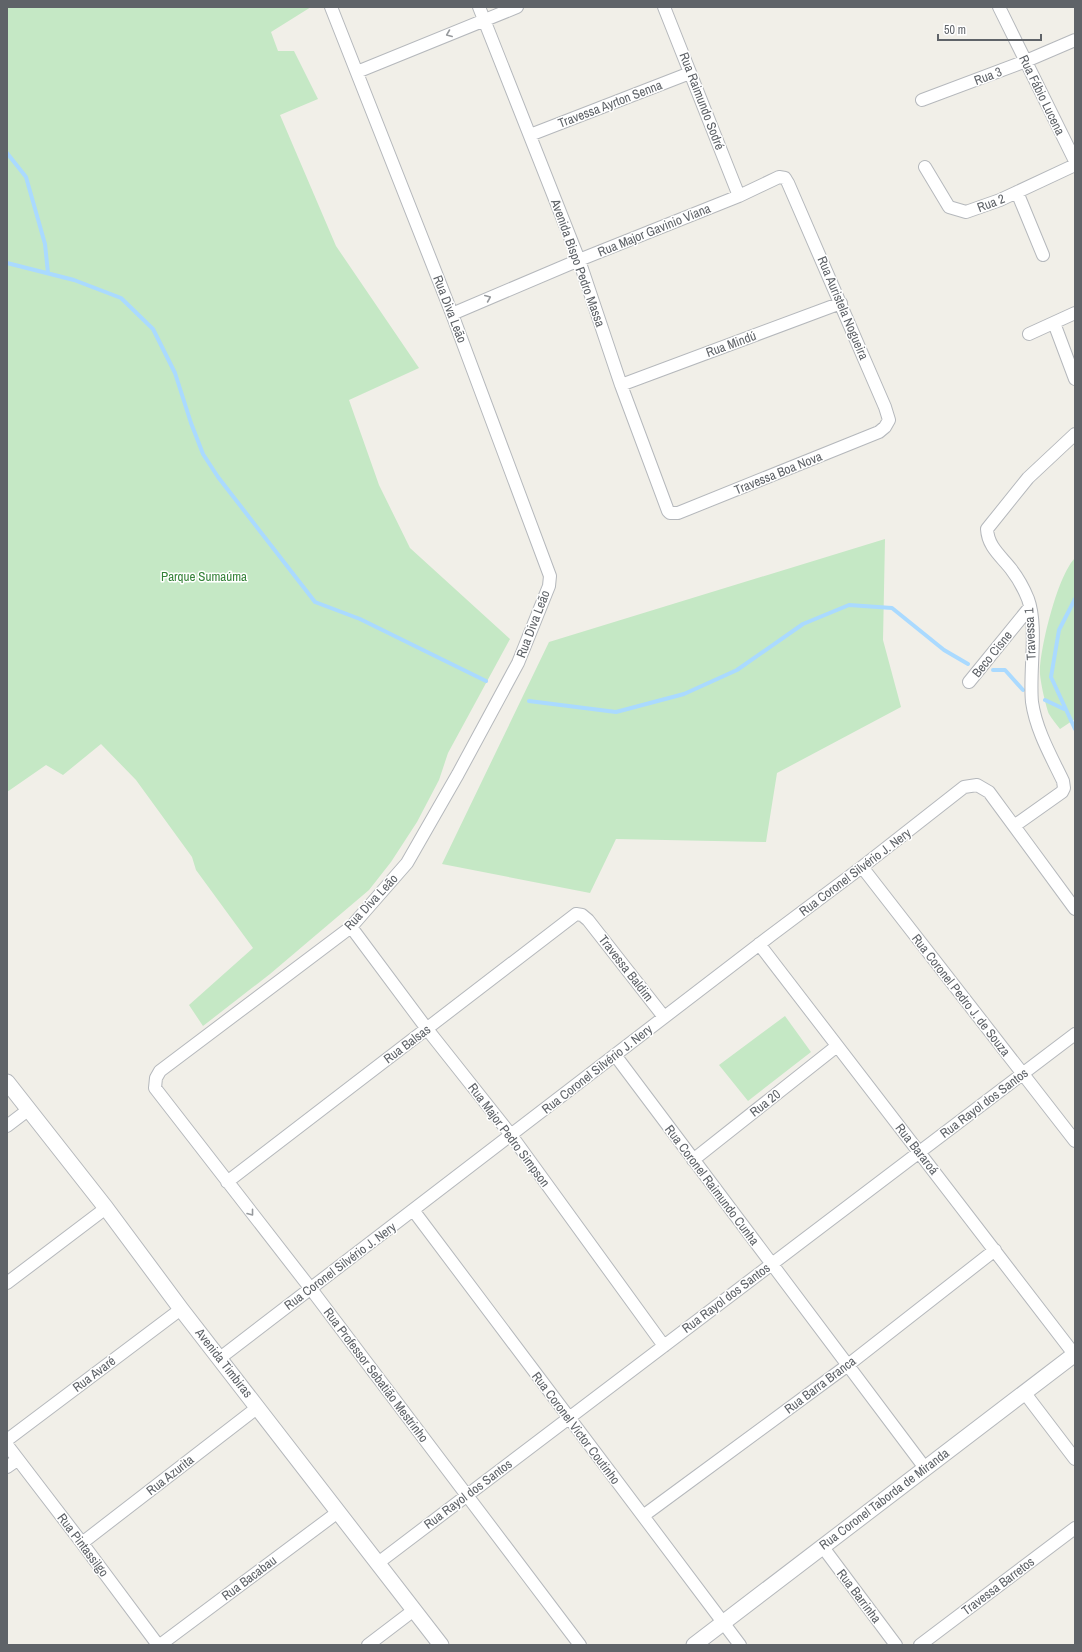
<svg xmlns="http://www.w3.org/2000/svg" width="1082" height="1652" viewBox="0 0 1082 1652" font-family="'Archivo Narrow',sans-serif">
<rect width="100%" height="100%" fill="#f1efe8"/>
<path fill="#c5e8c5" d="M7,7H311L271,32L278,51H294L318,99L280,115L336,246L419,368L349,400L379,485L410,548L510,639L448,753L439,780L417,822L391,862L369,890L270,974L203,1026L189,1005L253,948L196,870L192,857L136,780L101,744L63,775L46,765L7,792Z
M885,539L883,640L901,707L777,773L766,842L616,839L590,893L442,864L549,642Z
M1075,558V719L1060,729C1057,725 1052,719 1049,714C1046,707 1039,677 1040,670C1041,644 1058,575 1075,558Z
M785,1016L811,1052L748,1101L719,1065Z"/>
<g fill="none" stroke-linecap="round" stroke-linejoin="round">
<path stroke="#aadaff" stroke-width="4" d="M7,153L26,177L45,244L48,273
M7,263L74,280L121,298L153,329L175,373L191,423L203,454L218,477L315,602L360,619L486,681
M1075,599L1059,630L1051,677L1075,729
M993,670H1005L1023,690
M1045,700L1064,709
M529,701L616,712L684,694L737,670L803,624L849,605L892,608L944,650L968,664"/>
<g stroke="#b5b8bc" stroke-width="14">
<path id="minor" d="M331,7L452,314L550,576L549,586L518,663L458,774L407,863L351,927L160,1071L156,1078L155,1088L311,1289L580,1645
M664,7L739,196
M999,7L1075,161
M357,72L517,7
M922,100L1026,61L1075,40
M530,135L690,73
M925,167L949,207L966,212L1000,200L1075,165
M1017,192L1043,255
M452,314L579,260L739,196L779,177L785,178L788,183L885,407L889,420L885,427L879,432L678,513H670L668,511L621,385L579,260L479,7
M1054,323L1075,379
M1029,334L1075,313
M621,385L841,303
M969,682L1030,607
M1014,826L1062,792L1064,788L1063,781C1051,756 1036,730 1032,702C1029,672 1038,626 1028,599C1024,589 1018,578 1011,569C1001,556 988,547 987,529L1028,478L1075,434
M862,867L1075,1141
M351,927L427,1029L511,1135L664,1346
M759,944L1074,1354
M615,1055L925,1468
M7,1126L28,1110
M693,1160L837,1046
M227,1182L576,914L582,915L588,920L664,1017
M413,1210L740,1645
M7,1283L106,1208
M220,1358L770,936L862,867L964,787L977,785L989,792L1075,909
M1024,1392L1075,1459
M7,1440L181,1309
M7,1445L82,1543L158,1645
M7,1467L17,1460
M643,1516L848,1365L995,1250
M82,1543L258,1407
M822,1546L896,1645
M378,1563L1075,1034
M160,1645L338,1512
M368,1645L414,1610
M920,1645L1075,1528"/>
</g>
<g stroke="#b5b8bc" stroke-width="17">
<path id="tertiary" d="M7,1082L106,1208L181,1309L441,1645
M694,1645L1075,1354"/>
</g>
<use href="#minor" stroke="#fff" stroke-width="12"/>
<use href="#tertiary" stroke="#fff" stroke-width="15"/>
</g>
<defs><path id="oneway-chevron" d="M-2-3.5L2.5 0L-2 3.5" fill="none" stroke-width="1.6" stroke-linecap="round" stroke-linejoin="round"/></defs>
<g stroke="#979a9d">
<use href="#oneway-chevron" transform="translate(449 34) rotate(158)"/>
<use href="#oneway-chevron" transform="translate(488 298) rotate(-23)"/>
<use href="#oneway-chevron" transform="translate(251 1213) rotate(52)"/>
</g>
<g text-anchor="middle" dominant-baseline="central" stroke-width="3" stroke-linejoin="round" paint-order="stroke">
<g font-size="13" fill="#5f6368" stroke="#fff">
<text transform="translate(988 76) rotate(-21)">Rua 3</text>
<text transform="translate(1042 95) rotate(64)">Rua Fábio Lucena</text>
<text transform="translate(702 101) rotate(69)">Rua Raimundo Sodré</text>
<text transform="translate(610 104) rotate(-21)">Travessa Ayrton Senna</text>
<text transform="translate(991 203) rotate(-21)">Rua 2</text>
<text transform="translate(654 230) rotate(-22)">Rua Major Gavinio Viana</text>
<text transform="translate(578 263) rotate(70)">Avenida Bispo Pedro Massa</text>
<text transform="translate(843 308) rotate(67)">Rua Auristela Nogueira</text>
<text transform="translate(450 309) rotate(69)">Rua Diva Leão</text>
<text transform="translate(731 344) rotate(-20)">Rua Mindú</text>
<text transform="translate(778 473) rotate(-22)">Travessa Boa Nova</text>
<text transform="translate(533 624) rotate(-69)">Rua Diva Leão</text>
<text transform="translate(1030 634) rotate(-93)">Travessa 1</text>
<text transform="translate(992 654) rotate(-51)">Beco Cisne</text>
<text transform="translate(855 872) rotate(-37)">Rua Coronel Silvério J. Nery</text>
<text transform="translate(371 902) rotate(-47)">Rua Diva Leão</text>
<text transform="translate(626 968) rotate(52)">Travessa Baldim</text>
<text transform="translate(961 995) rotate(52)">Rua Coronel Pedro J. de Souza</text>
<text transform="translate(407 1044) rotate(-37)">Rua Balsas</text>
<text transform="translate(597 1069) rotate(-38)">Rua Coronel Silvério J. Nery</text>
<text transform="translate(765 1103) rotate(-38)">Rua 20</text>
<text transform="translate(984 1103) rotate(-37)">Rua Rayol dos Santos</text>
<text transform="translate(509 1135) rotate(53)">Rua Major Pedro Simpson</text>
<text transform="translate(917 1149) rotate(52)">Rua Bararoá</text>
<text transform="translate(712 1185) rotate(53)">Rua Coronel Raimundo Cunha</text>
<text transform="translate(340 1266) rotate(-37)">Rua Coronel Silvério J. Nery</text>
<text transform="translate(726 1298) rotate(-37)">Rua Rayol dos Santos</text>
<text transform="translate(224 1363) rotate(52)">Avenida Timbiras</text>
<text transform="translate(94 1374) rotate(-37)">Rua Avaré</text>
<text transform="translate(376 1375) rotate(53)">Rua Professor Sebatião Mestrinho</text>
<text transform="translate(820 1385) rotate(-37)">Rua Barra Branca</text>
<text transform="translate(576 1428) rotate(53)">Rua Coronel Victor Coutinho</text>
<text transform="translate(170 1475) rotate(-38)">Rua Azurita</text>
<text transform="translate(468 1494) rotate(-37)">Rua Rayol dos Santos</text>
<text transform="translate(884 1499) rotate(-37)">Rua Coronel Taborda de Miranda</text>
<text transform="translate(83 1545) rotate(53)">Rua Pintassilgo</text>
<text transform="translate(249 1578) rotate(-37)">Rua Bacabau</text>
<text transform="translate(998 1586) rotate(-37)">Travessa Barretos</text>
<text transform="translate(859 1596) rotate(53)">Rua Barrinha</text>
</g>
<g font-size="13" fill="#348238" stroke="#fff">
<text x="204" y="576">Parque Sumaúma</text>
</g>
</g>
<rect width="1082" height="1652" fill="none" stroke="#5f6368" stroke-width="16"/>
<path d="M938 34v6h103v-6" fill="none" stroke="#5f6368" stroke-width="2"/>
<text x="944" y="34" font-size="12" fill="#5f6368" stroke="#ffffff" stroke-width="3" paint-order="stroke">50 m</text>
</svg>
